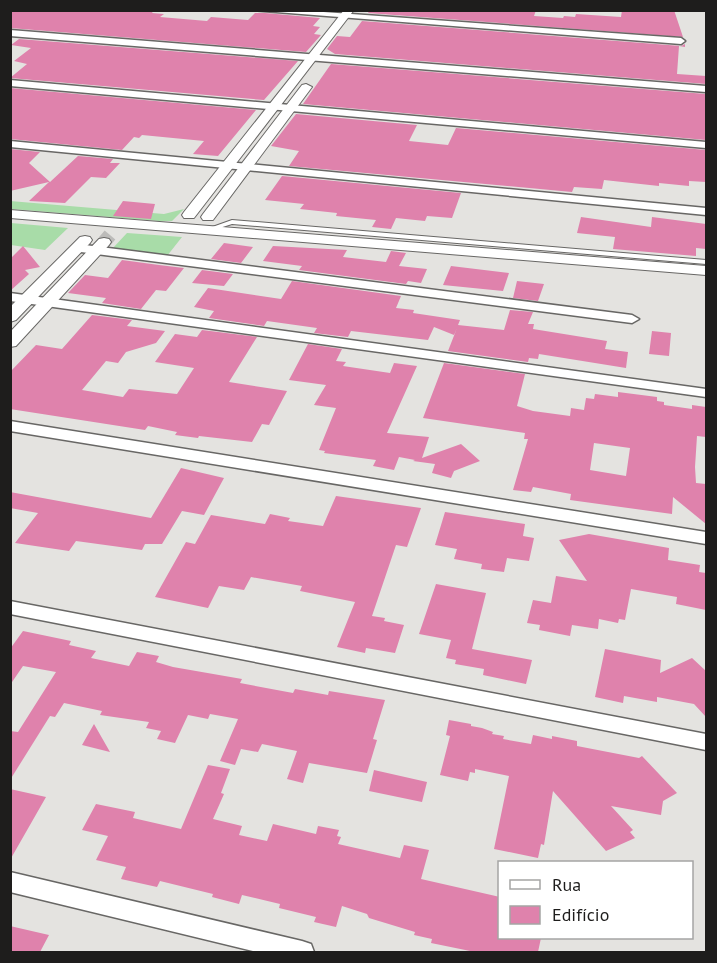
<svg xmlns="http://www.w3.org/2000/svg" width="717" height="963" viewBox="0 0 717 963" font-family="'PT Sans',sans-serif">
<rect width="100%" height="100%" fill="#e4e3e0"/>
<path fill="#a8dca8" d="M10,201L164,214L184,209L172,221H159L11,209Z
M11,223L68,228L45,250L11,245Z
M127,233L182,237L167,256L112,249Z"/>
<path fill="#df82ac" fill-rule="evenodd" d="M10,10H154L152,13L164,14L160,17L207,21L211,17L248,20L255,13H265L320,18L313,26L320,27L314,34L321,35L306,52L10,28Z
M370,10H536L534,16L563,18L564,16L575,17L576,14L621,17L622,10H674L683,37L368,13Z
M362,21L681,46L685,44V47L679,46L677,74L706,76V84L335,54L327,49L337,36L350,37Z
M19,39L298,61L264,100L10,78L27,64L14,61L31,48L11,45Z
M331,64L706,94V140L303,104Z
M10,88L256,110L218,156L193,154L204,141L142,135L139,138L134,137L122,150L10,139Z
M296,114L417,125L409,141L448,145L456,128L706,150V182L689,181V186L659,183V186L604,180L602,189L574,187L572,192L289,166L299,151L271,146Z
M10,149L40,152L29,163L50,182L78,156L113,159L110,163H120L106,178L91,177L65,203L29,201L49,182L10,191Z
M282,176L461,193L452,218L427,216L425,221L396,218L391,229L372,227L376,220L336,216L337,213L300,209L304,204L265,200Z
M123,201L155,204L151,219L113,216Z
M581,217L651,227L652,217L706,224V249L696,248V256L613,249L615,237L577,233Z
M224,243L253,247L241,263L211,259Z
M23,246L40,267L25,270L29,274L10,291V255L12,257Z
M273,246L347,250L343,257L386,262L391,251L406,253L399,266L427,269L421,283L408,281L406,284L299,270L302,266L263,261Z
M122,260L159,265L184,268L166,291L156,290L141,309L102,303L106,298L68,293L85,275L108,278Z
M451,266L509,273L503,291L443,285Z
M202,270L233,274L224,286L192,283Z
M292,281L401,296L396,308L414,310L413,313L460,320L458,325L504,330L510,310L533,312L528,324H534L533,329L607,341L605,349L628,352L626,368L539,354L538,359L529,358L528,362L448,351L457,328L454,335L434,327L428,340L351,331L348,337L314,333L317,328L267,321L264,326L209,318L214,311L194,307L208,288L281,299Z
M517,281L544,284L538,301L513,298Z
M92,315L132,320L127,326L165,331L156,343L126,352L118,363L106,361L82,390L123,397L129,389L177,394L194,368L155,362L175,334L197,337L202,330L257,337L229,382L287,391L269,425L262,424L252,442L199,436L198,438L175,435L177,432L148,426L145,430L10,409V372L36,345L62,349Z
M652,331L671,333L669,356L649,354Z
M308,344L342,349L336,361L346,362L343,366L390,373L394,363L417,366L387,433L429,437L422,458L461,444L480,461L454,471L451,478L432,473L435,464L413,461L415,460L399,457L394,470L373,466L376,460L324,453L325,451L319,450L336,408L314,405L326,385L289,380Z
M444,363L525,374L517,406L533,411L570,416L571,408L584,410L586,398L594,399L595,394L618,397V392L657,397V401L664,402V405L692,409V405L706,407V437L697,436L695,467L696,483L706,484V524L673,497L672,514L570,500L571,494L533,487L531,492L513,490L528,439H524L525,433L423,418ZM594,443L630,448L626,476L590,470Z
M181,468L224,478L204,515L182,511L162,544H145L142,550L76,541L69,551L15,543L38,513L10,508V492L151,518Z
M336,496L421,508L407,547L396,545L372,616L385,618L384,621L404,625L395,653L366,648L365,653L337,647L355,602L300,591L302,586L251,577L244,590L219,586L208,608L155,597L186,542L195,544L211,515L265,524L270,514L290,518L288,521L323,526Z
M445,512L525,524L523,536L534,538L529,561L507,558L504,572L481,569L482,564L454,559L457,549L435,545Z
M589,534L669,548L668,560L700,565L699,572L706,573V610L676,604L677,597L631,589L625,620L619,619L618,623L599,619L598,629L572,625L570,636L539,630L540,625L527,623L533,600L551,603L556,576L587,581L559,540Z
M436,584L486,593L472,649L532,660L526,684L483,675L484,669L455,664L456,660L446,658L451,640L419,634Z
M23,631L71,641L69,645L96,651L91,658L129,666L137,652L159,656L156,662L173,667L242,679L240,683L293,693L295,689L328,695L329,691L385,700L373,739L377,740L367,773L309,763L303,783L287,779L297,751L262,744L258,752L241,749L235,765L220,761L238,719L210,714L208,719L188,715L175,743L157,739L161,731L146,728L149,722L100,715L102,711L64,703L55,717L50,716L10,780V731L18,732L56,672L23,666L10,685V649Z
M605,649L661,660L660,673L692,658L706,671V717L694,704L657,697V702L624,696L623,703L595,697Z
M449,720L471,724V726L482,728L493,732L492,734L504,736L503,739L531,744L533,735L552,739V736L577,741V746L639,758L642,756L677,793L663,801L661,815L611,806L633,830L630,832L635,838L606,851L553,791L544,845L541,844L538,858L494,849L509,776L475,769V773L470,772L468,781L440,775L450,736L446,735Z
M94,724L110,752L82,745Z
M208,765L230,769L221,793L224,794L213,819L242,826L239,835L267,841L273,824L316,834L318,826L339,830L337,836L341,837L338,844L400,858L404,845L429,850L421,879L500,897V938H541L538,952H475L431,943L432,939L414,935L415,932L369,918L367,914L342,906L336,927L314,922L316,917L279,908L280,904L242,895L239,904L212,897L213,894L160,881L157,887L121,879L126,867L96,860L108,836L82,830L96,804L135,812L133,818L181,829Z
M374,770L427,782L422,802L369,791Z
M10,789L46,797L10,860Z
M10,926L49,935L40,952H10Z"/>
<g fill="none" stroke-linecap="round" stroke-linejoin="round">
<path stroke="#bcbbb9" stroke-width="14" stroke-dasharray="14 7" stroke-linecap="butt" d="M104,242L110,235"/>
<g stroke="#686765" stroke-width="2">
<path id="service" d="M232,220L706,260V264L232,224L207,232L204,230Z"/>
</g>
<g stroke="#686765" stroke-width="3">
<path id="minor" d="M251,10H296L681,38L685,41L681,44Z
M10,30L706,86V92L10,36Z
M10,80L706,142V148L10,86Z
M10,141L706,208V215L10,147Z
M77,244L632,315L639,319L632,323L73,251L71,248Z
M10,293L706,389V397L10,301Z
M10,421L706,532V544L10,431Z
M10,601L706,734V750L10,614Z
M10,872L302,941L311,944L314,952H257L10,892Z"/>
</g>
<g stroke="#686765" stroke-width="2">
<path id="tertiary" d="M344,10H354L194,218H184L182,215L184,212Z
M306,84L312,87L213,220H203L201,217L203,214L302,85Z
M10,210L706,266V275L10,218Z
M85,236L90,237L92,240L90,243L16,320L10,322V307L80,237Z
M104,238L109,239L111,242L109,245L16,346L10,347V332L99,239Z"/>
</g>
<use href="#service" fill="#fff" fill-rule="evenodd"/>
<use href="#minor" fill="#fff" fill-rule="evenodd"/>
<use href="#tertiary" fill="#fff" fill-rule="evenodd"/>
</g>
<rect width="717" height="963" fill="none" stroke="#1e1d1c" stroke-width="24"/>
<rect x="498" y="861" width="195" height="78" fill="#ffffff" stroke="#a5a5a4" stroke-width="1.5"/>
<rect x="510" y="880" width="30" height="9" fill="#ffffff" stroke="#a5a5a4" stroke-width="1.5"/>
<text x="552" y="891" font-size="18" fill="#1e1d1c">Rua</text>
<rect x="510" y="906" width="30" height="18" fill="#df82ac" stroke="#a5a5a4" stroke-width="1.5"/>
<text x="552" y="921" font-size="18" fill="#1e1d1c">Edifício</text>
</svg>
